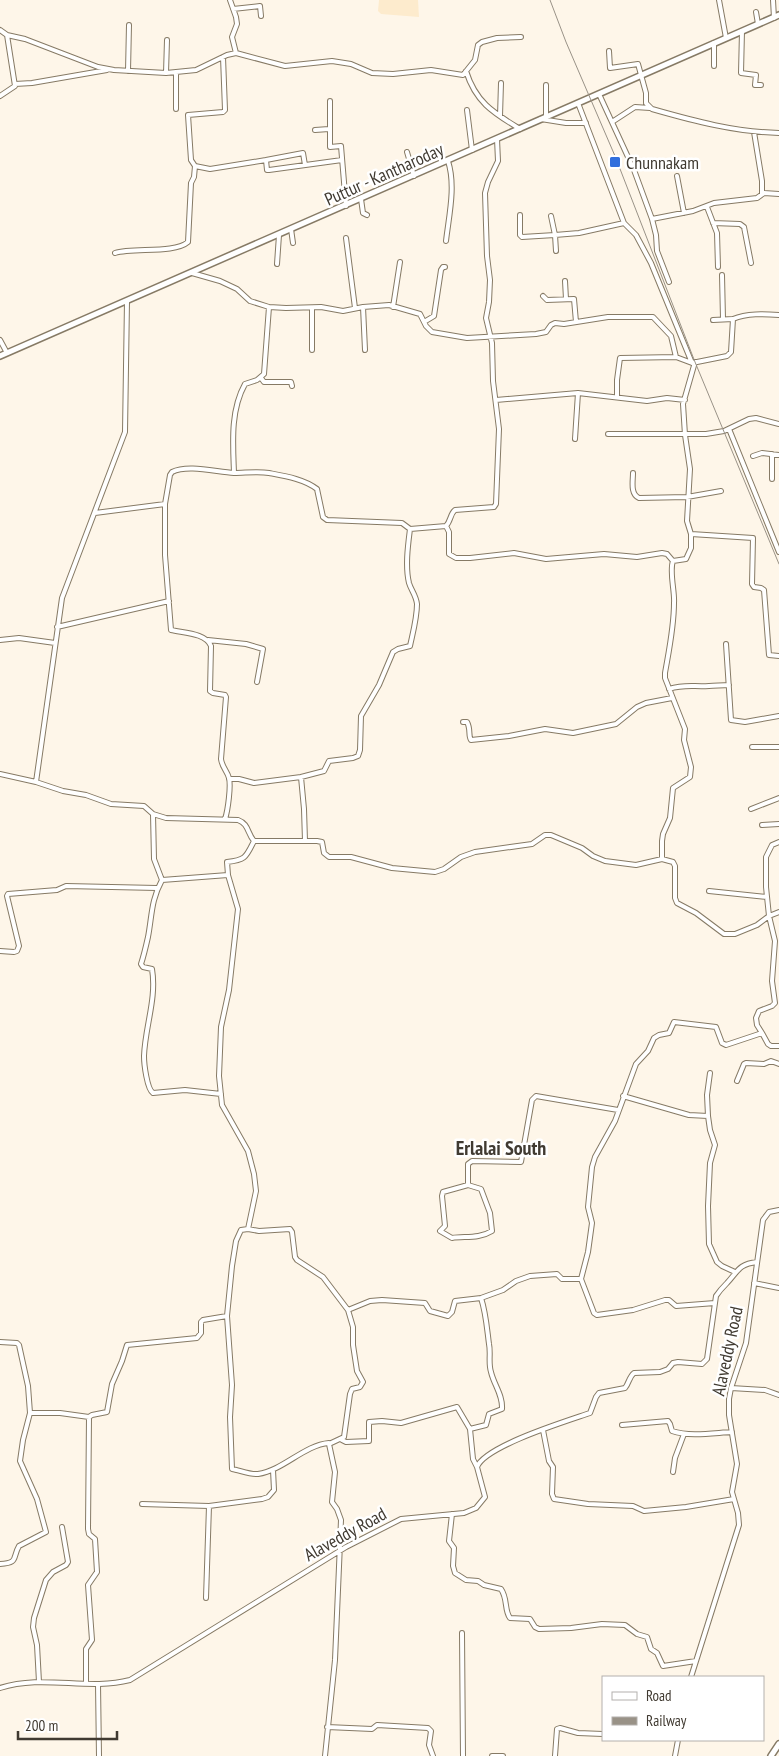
<svg xmlns="http://www.w3.org/2000/svg" width="779" height="1756" viewBox="0 0 779 1756" font-family="'PT Sans Narrow',sans-serif">
<rect width="100%" height="100%" fill="#fef6e9"/>
<path fill="#fdebcd" d="M379,0H418L419,17L381,14L378,11Z"/>
<g fill="none" stroke-linecap="round" stroke-linejoin="round">
<g stroke="#867a65" stroke-width="6">
<path id="minor" d="M230,0L236,17L237,24L232,37L236,53
M719,0L726,38
M773,0L774,18
M233,9L260,6L261,16
M756,12L758,24
M0,30L7,35L25,39L98,67L114,70L166,73L196,70L227,55L236,53L285,66L332,61L351,64L372,73L393,74L431,70L463,75L475,60L478,45L482,42L497,38L521,37
M742,31L741,73L756,75L755,85H761
M609,51L610,68L638,64L646,93V103L652,109C694,121 735,132 779,133
M223,57L225,110L223,112L188,115L191,160L195,166L210,169L266,160
M714,66V43
M128,71L129,25
M466,71C476,103 494,113 520,129
M166,73L167,40
M15,84L32,83L107,70
M546,85V117
M599,94L634,170L652,219L656,235L657,251L669,282
M0,96L15,86L7,35
M330,101V147L341,146L346,206
M578,103L624,223L636,235L651,263L692,363
M176,109V72
M467,110L472,150
M500,116L501,83
M541,119L566,123H586
M612,122L635,107L650,108
M315,130L329,129
M754,132L762,181V194
M407,152L414,176
M305,165L303,153L266,160L267,170H269L342,160
M677,176L684,213
M361,199L363,213L367,215
M707,207L717,233L718,267
M520,215V235L522,237L555,235L556,251
M551,216L555,235L579,233L624,223
M652,219L693,211L714,203L757,198L764,193L779,194
M713,223L740,224L744,227L751,263
M291,229L293,243
M346,238L355,308
M446,241C449,215 456,186 448,161
M115,253C133,247 174,254 188,242L191,183L194,177L195,166
M277,264L279,235
M192,273L220,281L237,289L250,301L269,307L286,308L321,307L343,311L363,307L389,305L420,314L426,326L432,332L467,338L536,334L546,332L551,325L555,323L564,324L608,317H653L671,336L676,357
M722,275L723,319
M565,281L566,299
M543,296L547,300L574,299L576,322
M363,307L365,350
M393,307L400,262
M312,308V350
M713,320L733,319
M424,322L434,316L441,270L443,267H445
M0,340L7,353
M261,378L264,382H291L292,386
M617,397V380L620,358L676,357L692,363L727,356L731,352L733,319C747,313 764,314 779,315
M496,400L578,393L647,401L667,398L685,400
M729,429L779,552
M608,434H706L724,431L749,419L756,418L779,424
M575,439L578,393
M753,456L762,453L779,455
M234,473C233,444 230,411 245,384L257,380L264,374L269,307
M633,473C633,481 630,494 639,498L687,497L721,491
M772,479V454
M165,504V555L171,630C184,633 206,633 211,646L210,691L213,693L225,695L226,697L221,759C222,767 227,771 229,778C231,786 228,810 225,819
M95,513L165,504L170,475L172,472C188,464 216,472 234,473C245,473 258,471 269,473C285,476 304,479 317,489L323,517L327,520L402,523L410,529
M446,526L449,532V554L456,558H470L514,553L546,559L604,554L637,557L662,553L667,554L673,561
M691,534L753,538L752,584L754,587L761,588L764,590L769,655L779,656
M57,627L169,601
M0,640L19,638L55,643
M208,640L246,644L263,649L257,682
M726,644L731,720L745,722L779,716
M669,689C685,684 693,687 709,686C715,686 722,685 729,685
M463,722H467C471,729 468,736 471,740L509,736L545,729L573,733L616,724L637,707L646,703L672,698
M752,747H779
M0,774L36,782L63,791L86,795L111,804L144,806L153,814L166,818L238,820C249,824 247,833 254,841H317L322,842L324,853L329,857H351L392,868L435,872L444,869L461,857L475,852L532,844L545,835H551L582,848L593,856L605,861L636,865L662,859L673,862L675,866V898L677,903L696,913L724,934H735L757,925L769,916L779,912
M229,779H239L254,783L301,777
M36,782L62,598L125,432L127,301
M751,809L779,798
M153,814L154,859L162,880L228,875L227,862C246,860 246,857 254,841
M762,825L779,824
M305,841L304,809L301,777L324,771L329,761L353,758L358,756L360,750L361,716L379,685L393,652L398,649L410,646C413,632 417,618 417,604C416,595 411,590 409,583C405,566 408,545 410,529L446,526C451,521 450,514 455,510L494,507L496,504L499,429L493,381L492,343L486,318L489,302L490,280L487,256L485,193L488,182L498,161L497,139
M779,842L772,845L766,857V887L769,916L775,941L772,981L775,1003L772,1006L759,1011L756,1018L757,1025L762,1033L768,1044L771,1046H779
M662,859V841L663,834L670,818L673,788L690,777L691,767L684,740L685,729L665,678V673C669,650 674,627 674,603C675,592 669,571 673,561L686,559L691,548V534L687,521L690,469L685,435L683,404L695,362
M228,875L238,909L229,990L221,1027L219,1076L222,1105L248,1151L254,1174L256,1191L248,1229L241,1230L236,1241L232,1266L227,1316L232,1385L230,1417L232,1469C239,1470 250,1475 258,1474C284,1470 304,1445 329,1443
M162,880C151,900 152,916 148,937C146,946 144,955 141,964L143,967L152,969C157,998 145,1027 144,1056C144,1064 147,1089 153,1093L185,1090L221,1094
M709,891L767,897
M0,951L14,952L17,951L19,946L7,896L8,894L57,890L66,886L157,888
M710,1073L707,1095L708,1116L710,1130L715,1145L710,1163L708,1206L709,1244L717,1262L722,1266L735,1272
M737,1081L744,1064L746,1063L764,1064L771,1061L779,1064
M623,1096L689,1115L708,1116
M468,1185L443,1192L442,1196L445,1226L440,1231L452,1238C465,1236 479,1239 492,1231L490,1213L481,1189L468,1185V1164L472,1161L521,1162L532,1100L536,1096L618,1110
M248,1229L259,1231L290,1229L292,1232L295,1257L297,1260L323,1277L348,1310L353,1327V1345L357,1371L363,1382L360,1387L352,1389L350,1394L344,1437L329,1444L335,1472L332,1502L337,1509L341,1520L335,1660L325,1756
M754,1283L779,1288
M715,1303L676,1306L669,1300H665L633,1310L597,1315L594,1313L581,1279L588,1252L592,1223L588,1207L592,1167L595,1157L615,1121L636,1064L648,1051L654,1038L659,1035L669,1033L674,1022L716,1027L722,1043L726,1045L762,1033
M348,1310L370,1301L382,1300L425,1303L430,1311L448,1316L452,1312L455,1301L481,1298L503,1290L516,1281L530,1276L557,1274L562,1279H581
M0,1342L17,1343L19,1345L28,1386L30,1413H60L89,1417
M731,1388L765,1390L779,1395
M622,1425L668,1421L670,1424L672,1431C690,1437 713,1433 732,1432
M470,1429L486,1425L489,1414L502,1409C503,1395 494,1385 491,1372C488,1363 491,1353 489,1344C487,1329 486,1313 481,1298
M543,1430L549,1461L553,1467L552,1494L554,1499L588,1504L633,1506L644,1511L686,1507L734,1499
M342,1440L346,1442L369,1441V1422L382,1421L401,1423L457,1407L470,1429L473,1459L477,1467
M673,1472L675,1458L684,1434
M142,1504L209,1506L262,1499L268,1497L274,1490L273,1470
M452,1514L449,1541L454,1548L453,1566L455,1573L466,1580L478,1581L484,1585L501,1589C508,1599 504,1610 510,1618L530,1619L535,1627L539,1629L571,1628L602,1624L625,1625L637,1634L647,1637L651,1649L657,1653L663,1666L696,1661
M0,1564C19,1563 12,1558 19,1546L46,1532L37,1499L20,1461L23,1440L30,1413
M206,1598L209,1506
M462,1633L463,1756
M691,1677L739,1525L738,1513L732,1492L737,1464L729,1415V1399L731,1388L746,1343L763,1220L769,1212L779,1210
M39,1682L37,1645L33,1627L34,1618L46,1580L53,1572L66,1565L68,1562L62,1527
M86,1683V1649L92,1640L88,1585L97,1572L95,1539L89,1534L88,1529L89,1417L92,1415L107,1412L112,1384L122,1361L127,1345L197,1338L201,1333V1322L203,1320L227,1316
M98,1684L99,1756
M0,1688C44,1674 87,1691 130,1680L346,1547L401,1519L464,1513L476,1508L485,1497L477,1467C485,1446 567,1421 590,1413L596,1397L599,1393L625,1388C629,1383 629,1377 634,1373L660,1372L668,1369L673,1363L678,1362L702,1364L707,1359L716,1296C720,1290 723,1287 727,1283C738,1271 739,1264 757,1262
M327,1727L372,1729L377,1725L428,1728L431,1731L429,1745L433,1756
M492,1756H503
M555,1756L557,1729L560,1728L578,1733L603,1734
M675,1756L678,1740"/>
</g>
<g stroke="#867a65" stroke-width="8">
<path id="major" d="M0,356L779,15
M771,1756L779,1744"/>
</g>
<use href="#minor" stroke="#fff" stroke-width="4"/>
<use href="#major" stroke="#fff" stroke-width="5"/>
<path stroke="#999287" stroke-width="1" d="M550,0L566,42L615,156L695,362L779,564"/>
</g>
<rect fill="#316fdd" stroke="#fff" stroke-width="2" x="609" y="156" width="12" height="12" rx="2.5"/>
<g text-anchor="middle" dominant-baseline="central" stroke-width="5" stroke-linejoin="round" paint-order="stroke">
<g font-size="18" fill="#403a31" stroke="#fff" text-anchor="start">
<text x="626" y="162">Chunnakam</text>
</g>
<g font-size="18" fill="#403a31" stroke="#fff">
<text transform="translate(384 174) rotate(-24)">Puttur - Kantharoday</text>
<text transform="translate(727 1351) rotate(-78)">Alaveddy Road</text>
<text transform="translate(345 1534) rotate(-29)">Alaveddy Road</text>
</g>
<g font-size="20" font-weight="bold" fill="#403a31" stroke="#fff">
<text x="501" y="1148">Erlalai South</text>
</g>
</g>
<rect x="602" y="1676" width="162" height="65" fill="#ffffff" stroke="#b3b0ad"/>
<rect x="612" y="1692" width="25" height="8" fill="#ffffff" stroke="#b3b0ad"/>
<text x="646" y="1701" font-size="15" fill="#403a31">Road</text>
<rect x="612" y="1717" width="25" height="8" fill="#999287" stroke="#b3b0ad"/>
<text x="646" y="1726" font-size="15" fill="#403a31">Railway</text>
<path d="M18 1731v8h99v-8" fill="none" stroke="#403a31" stroke-width="2.5"/>
<text x="25" y="1731" font-size="15" fill="#403a31" stroke="#ffffff" stroke-width="4" paint-order="stroke">200 m</text>
</svg>
